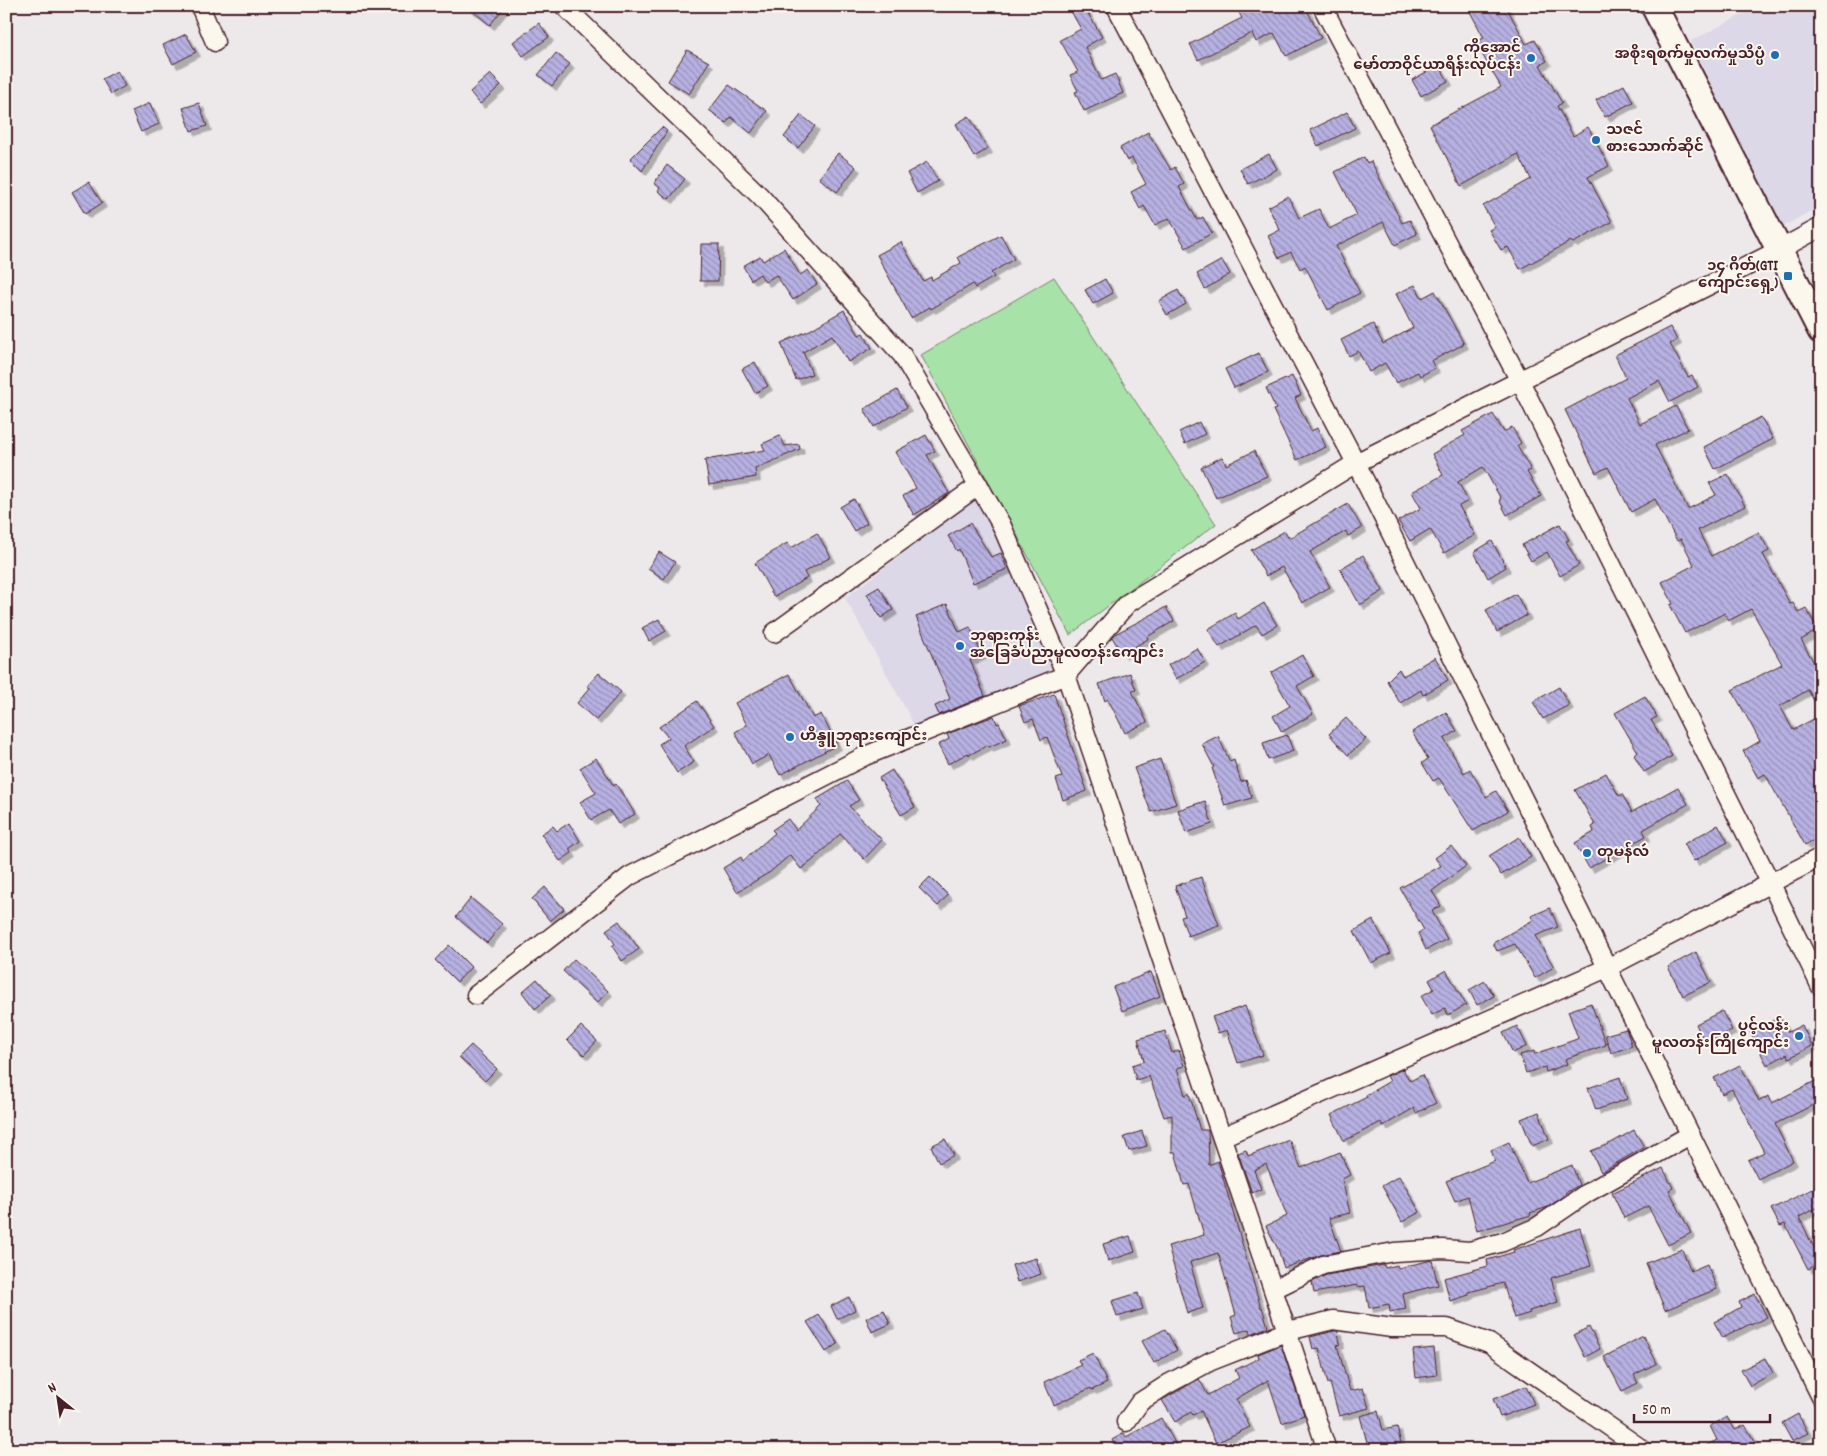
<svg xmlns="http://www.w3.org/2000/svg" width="1827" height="1456" viewBox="0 0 1827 1456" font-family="Dekko,'Noto Sans Myanmar',sans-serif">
<defs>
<pattern id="building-back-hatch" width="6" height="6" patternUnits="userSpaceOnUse" patternTransform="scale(1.25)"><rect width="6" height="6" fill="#b6b1e2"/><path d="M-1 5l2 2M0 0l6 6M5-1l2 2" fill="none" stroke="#968fb7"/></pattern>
<filter id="shadow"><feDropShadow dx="4.5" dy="4.5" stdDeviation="0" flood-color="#0004"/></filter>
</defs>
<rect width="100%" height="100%" fill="#ede9ea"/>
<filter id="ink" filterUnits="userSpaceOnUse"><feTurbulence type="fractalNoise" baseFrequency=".02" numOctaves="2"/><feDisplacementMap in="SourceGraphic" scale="10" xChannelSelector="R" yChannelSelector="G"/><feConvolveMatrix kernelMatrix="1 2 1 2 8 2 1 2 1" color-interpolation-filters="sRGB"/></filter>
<g filter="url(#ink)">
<path fill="#dcd8e8" d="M1759,6H1821V205L1779,229L1691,41Z
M978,496L1024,590L1054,667L958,716L917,730L845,598Z"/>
<path fill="#a7e2a8" stroke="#78806a" d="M1054,277L1216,524L1070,635L921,355Z"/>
<path fill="url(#building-back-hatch)" stroke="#4a1f2b" filter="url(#shadow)" d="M466,6H505L490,25Z
M1068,6H1084L1102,37L1085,47L1101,80L1115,74L1123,93L1084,111L1075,92L1078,91L1070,75L1078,72L1060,40L1081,29Z
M1235,6H1305L1321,38L1286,56L1274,33L1256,42L1252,33L1198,60L1190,44L1242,18Z
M1467,6H1506L1526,44L1535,40L1547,61L1540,65L1562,103L1557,106L1573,136L1588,127L1609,166L1588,177L1612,222L1573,243L1571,241L1520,269L1508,247L1501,250L1489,230L1495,227L1483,206L1531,179L1518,154L1461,186L1430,125L1501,87L1475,42L1484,38Z
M539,23L549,37L523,56L513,42Z
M186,34L196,52L173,64L163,45Z
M687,50L709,62L689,94L668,81Z
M556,53L570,64L552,86L538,75Z
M1439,65L1448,81L1421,96L1412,80Z
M117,71L125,86L111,94L102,79Z
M490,74L501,85L480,104L470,92Z
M729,85L767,111L751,133L731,117L726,123L709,110Z
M1624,85L1633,102L1605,117L1596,100Z
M150,103L159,124L141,132L132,111Z
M199,103L207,126L191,131L183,108Z
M1347,112L1355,128L1318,146L1310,130Z
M801,115L815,126L798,148L784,137Z
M969,116L988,149L974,157L956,124Z
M662,127L667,131L642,171L630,159Z
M1148,132L1171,170L1175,167L1184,184L1179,187L1197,220L1203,217L1212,233L1186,248L1169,218L1155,225L1144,206L1140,209L1131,192L1146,184L1132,158L1127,161L1120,148Z
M838,153L856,167L837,192L819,178Z
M1269,154L1277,169L1248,184L1240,169Z
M1364,157L1367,163L1371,161L1402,223L1410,220L1417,234L1395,245L1383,222L1336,246L1360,293L1328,310L1305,266L1300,269L1291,252L1279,258L1268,236L1280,230L1268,207L1288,196L1299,218L1319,209L1329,229L1357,215L1335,172Z
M927,162L938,181L917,193L907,173Z
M667,165L685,179L669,199L658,191L660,188L654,183Z
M89,182L102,203L85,214L72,192Z
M1001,235L1014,259L991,273L994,277L975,288L973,284L931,309L930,307L911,318L877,255L901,242L923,281L931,277L932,280L961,263L958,257Z
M701,244H719L718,281H700Z
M784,248L800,275L808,270L817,284L793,300L776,275L765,282L760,274L751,280L743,266L760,256L763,261Z
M1222,260L1230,274L1205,289L1197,274Z
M1105,279L1113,293L1093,304L1085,290Z
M1415,285L1422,298L1435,291L1464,344L1431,361L1435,368L1420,376L1418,372L1396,383L1385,363L1369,372L1358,351L1349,356L1341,340L1373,324L1383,344L1413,328L1396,294Z
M1178,290L1186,304L1167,315L1159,301Z
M844,310L859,335L863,333L872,348L848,362L832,335L803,352L812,374L796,380L781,343L810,330Z
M1670,327L1677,340L1670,344L1688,377L1692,375L1698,387L1670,402L1659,381L1627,398L1640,424L1676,406L1688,429L1655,445L1688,509L1716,495L1709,483L1728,474L1745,506L1698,530L1711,556L1759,532L1769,551L1763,554L1790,604L1793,603L1798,612L1806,608L1818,630L1801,640L1821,675V713L1808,690L1780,706L1793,730L1821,715V836L1805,845L1765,774L1758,778L1743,751L1760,741L1732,690L1782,664L1751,609L1728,621L1725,613L1685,633L1670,605L1673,604L1662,582L1694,565L1681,539L1677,541L1655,499L1631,512L1608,467L1596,473L1565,410L1626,378L1615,355Z
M1259,353L1268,372L1234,388L1225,369Z
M755,362L768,386L755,393L742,369Z
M1292,376L1301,395L1295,398L1311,431L1317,428L1326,447L1297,460L1273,410L1276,409L1266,388Z
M897,390L907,407L874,427L864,409Z
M1493,414L1504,432L1512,427L1521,443L1517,446L1531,470L1527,472L1541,496L1507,515L1499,500L1501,499L1483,467L1458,482L1468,501L1459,506L1475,535L1444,553L1430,529L1410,541L1398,521L1421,508L1412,492L1443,475L1432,454L1465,435L1462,431Z
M1761,417L1773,439L1715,469L1704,447Z
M1199,422L1205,434L1185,444L1179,432Z
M926,435L935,451L927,455L949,493L914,515L903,496L916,488L895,452Z
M780,436L785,446L799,444L800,449L755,469L756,477L709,485L705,460L765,450L762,444Z
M1254,451L1267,476L1216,498L1201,467L1222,457L1226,465Z
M854,499L867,523L854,531L840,507Z
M1348,504L1362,528L1348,536L1346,531L1310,552L1330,587L1302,603L1282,567L1266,576L1251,550L1285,531L1289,538Z
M970,523L991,557L1001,553L1007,569L973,583L959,549L957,551L948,536Z
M1560,524L1569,540L1566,541L1579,565L1560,576L1547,552L1531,561L1522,545Z
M817,533L831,557L804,572L807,578L774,597L755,563L787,543L791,548Z
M1492,541L1506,567L1488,578L1474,552Z
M659,552L675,562L664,579L648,568Z
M1363,555L1383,591L1360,605L1340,569Z
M879,587L893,610L881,618L867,594Z
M1516,594L1527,615L1497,632L1486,610Z
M1264,603L1277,625L1262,634L1256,625L1219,647L1208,629L1235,613L1238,619Z
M947,604L959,632L970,627L982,655L970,660L985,696L939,715L935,706L950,699L916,617Z
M1166,607L1174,621L1147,637L1148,639L1122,654L1112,637L1117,633Z
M659,619L666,631L649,641L642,628Z
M1197,648L1205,662L1176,679L1168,665Z
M1302,655L1314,676L1297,686L1313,714L1282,732L1273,716L1290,706L1271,673Z
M1435,657L1448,680L1423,695L1421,690L1400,703L1387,681L1399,669L1403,676Z
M599,673L621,692L596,720L577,703L590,688L587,686Z
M1130,673L1136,690L1132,691L1147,722L1125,733L1108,699L1105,701L1099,684Z
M789,674L813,718L821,714L837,745L780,775L769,755L752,764L735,732L747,725L735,703Z
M1559,687L1569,705L1543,719L1533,702Z
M1054,694L1087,791L1063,800L1056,779L1062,777L1047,737L1041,740L1033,719L1025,722L1019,706Z
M1645,696L1657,717L1651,720L1672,756L1644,772L1634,755L1638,752L1615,713Z
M697,701L714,726L684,746L694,762L677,773L659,744L669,738L659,727Z
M1446,712L1457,731L1444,739L1464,773L1470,769L1486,797L1496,791L1508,811L1473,831L1439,778L1433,781L1422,763L1428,759L1412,732Z
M994,716L997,724L999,723L1007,739L989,747L988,745L969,755L968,753L948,764L938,745L949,739L947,734Z
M1346,718L1366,739L1348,755L1329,734Z
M1287,735L1293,751L1268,760L1263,743Z
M1218,736L1230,762L1234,760L1241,782L1246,780L1252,798L1225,806L1212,768L1214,767L1202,744Z
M596,758L614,786L616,784L635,814L618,824L609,810L591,820L580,802L596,793L580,768Z
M1160,759L1176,804L1151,812L1134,768Z
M892,770L915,807L901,815L879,778Z
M1606,773L1619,796L1622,794L1632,812L1678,787L1688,804L1643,830L1646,836L1589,868L1575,843L1594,832L1592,827L1595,825L1575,790Z
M847,781L859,800L849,806L882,840L864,859L840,834L812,861L801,869L790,855L770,872L737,892L723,868L741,857L743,861L775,833L772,830L788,819L796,830L821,806L817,799Z
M1205,801L1212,824L1186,833L1178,810Z
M569,823L580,841L569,849L572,853L560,861L541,834L553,826L557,831Z
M1718,825L1728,842L1694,861L1684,844Z
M1519,837L1531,857L1501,875L1489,856Z
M1451,846L1466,866L1432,891L1441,906L1432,911L1447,939L1426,950L1418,933L1424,930L1400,888L1441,866L1435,858Z
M930,877L948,895L938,906L919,888Z
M1201,877L1219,925L1188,936L1181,917L1185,916L1175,886Z
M545,887L564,909L550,921L532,899Z
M471,898L502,924L487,943L456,917Z
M1550,908L1558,927L1535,936L1554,967L1535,978L1515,944L1497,951L1493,943L1533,920L1531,916Z
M1373,920L1391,953L1371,963L1354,931Z
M619,921L639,949L622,961L612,946L615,944L606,930Z
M449,945L471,967L457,982L435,960Z
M1696,952L1711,982L1683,996L1668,967Z
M574,959L608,991L597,1003L563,971Z
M1446,970L1466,1005L1448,1015L1445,1008L1432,1015L1421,996L1434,989L1429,980Z
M1151,972L1160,996L1122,1011L1113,987Z
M537,979L551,995L535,1009L522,992Z
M1485,981L1494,996L1477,1005L1469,990Z
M1591,1003L1606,1045L1565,1059L1567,1064L1546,1072L1545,1067L1526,1073L1520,1055L1534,1051L1535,1054L1577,1039L1578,1038L1568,1011Z
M1245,1006L1263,1055L1238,1063L1227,1030L1218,1033L1212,1017Z
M1722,1011L1732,1030L1705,1044L1696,1024Z
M1780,1017L1788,1032L1802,1025L1812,1046L1789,1058L1787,1054L1767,1065L1750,1032Z
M581,1026L597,1041L584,1055L567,1040Z
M1517,1026L1527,1046L1513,1053L1503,1033Z
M1626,1029L1632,1046L1611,1053L1605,1035Z
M1165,1031L1172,1053L1179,1050L1184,1066L1177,1068L1185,1095L1189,1093L1200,1130H1208L1209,1165L1218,1161L1261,1308L1262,1307L1268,1327L1251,1334L1250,1329L1236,1333L1231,1317L1236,1315L1218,1253L1190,1262L1203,1308L1187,1313L1179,1285L1168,1246L1204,1235L1189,1184L1184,1185L1175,1152H1172V1115L1164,1117L1149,1076L1136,1080L1132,1065L1144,1061L1138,1039Z
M471,1045L497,1069L485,1081L459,1057Z
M1740,1065L1759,1101L1769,1096L1772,1103L1821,1078V1101L1775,1124L1793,1161L1758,1179L1748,1160L1764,1152L1732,1089L1722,1094L1714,1078Z
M1403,1069L1410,1081L1422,1075L1436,1103L1416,1113L1414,1108L1383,1126L1381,1122L1344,1141L1331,1115L1367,1097L1366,1095L1390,1081L1387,1076Z
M1620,1077L1627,1099L1596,1110L1588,1088Z
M1539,1112L1549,1139L1532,1146L1521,1119Z
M1634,1130L1644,1147L1601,1172L1591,1151L1611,1143Z
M1142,1131L1147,1146L1129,1151L1124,1137Z
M945,1139L954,1155L939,1163L931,1146Z
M1289,1140L1301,1168L1340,1152L1350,1175L1342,1179L1350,1213L1329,1218L1341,1251L1321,1255L1284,1268L1278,1249L1266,1226L1287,1216L1266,1164L1254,1170L1261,1189L1252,1193L1238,1153L1246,1150L1248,1156Z
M1509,1142L1527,1183L1572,1165L1579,1185L1565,1193L1566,1195L1548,1207L1530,1213L1531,1215L1477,1231L1468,1196L1455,1201L1446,1181L1495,1161L1491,1150Z
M1663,1168L1673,1188L1669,1190L1691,1233L1668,1245L1648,1206L1624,1218L1612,1193Z
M1399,1176L1420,1212L1402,1222L1382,1186Z
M1821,1185V1206L1799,1217L1814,1248L1821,1245V1263L1808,1269L1785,1224L1780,1226L1771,1209Z
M1580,1228L1591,1266L1551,1278L1558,1302L1529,1311L1530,1313L1514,1318L1503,1283L1469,1292V1295L1450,1301L1444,1278L1488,1266L1487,1260L1514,1252L1513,1250Z
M1130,1236L1135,1252L1108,1261L1103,1244Z
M1682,1249L1691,1271L1707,1264L1717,1289L1665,1310L1646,1263Z
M1036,1258L1041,1274L1017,1282L1012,1265Z
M1432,1260L1438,1285L1403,1294L1406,1309L1390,1312L1389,1304L1369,1308L1365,1286L1357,1287V1285L1314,1293L1312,1282L1326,1275L1384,1265L1385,1268L1397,1265L1398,1268Z
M1138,1293L1143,1309L1117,1317L1112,1301Z
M1755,1294L1767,1317L1751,1325L1750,1324L1723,1338L1714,1322L1741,1307L1739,1302Z
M849,1297L855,1310L837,1319L831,1306Z
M884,1310L890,1324L872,1332L866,1318Z
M819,1315L838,1344L826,1352L807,1322Z
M1589,1327L1600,1349L1585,1357L1574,1335Z
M1165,1329L1177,1350L1154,1363L1142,1341Z
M1334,1331H1338L1340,1344L1337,1345L1350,1391L1363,1388L1369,1408L1339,1416L1330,1383L1328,1384L1319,1348L1313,1349L1310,1337Z
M1643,1336L1657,1363L1634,1375L1638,1383L1622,1391L1604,1357Z
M1281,1345L1304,1415L1282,1423L1268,1380L1236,1399L1250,1427L1216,1443L1201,1411L1193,1415L1191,1412L1175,1422L1162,1400L1199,1379L1208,1395L1239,1378L1235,1370L1259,1358L1258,1354Z
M1434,1348L1437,1375L1416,1378L1413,1350Z
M1093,1353L1107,1383L1092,1390L1091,1388L1054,1405L1044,1382L1081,1365L1078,1360Z
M1765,1358L1773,1373L1750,1386L1741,1370Z
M1526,1386L1534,1404L1500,1417L1493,1399Z
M1378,1411L1383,1430L1397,1427L1401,1444L1379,1450H1369L1360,1416Z
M1798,1414L1808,1433L1792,1441L1782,1423Z
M1727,1417L1735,1430L1745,1425L1755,1442L1741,1450H1697L1717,1440L1710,1426Z
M1161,1418L1176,1445L1169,1450H1102L1114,1444L1112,1440L1124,1433L1126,1437Z"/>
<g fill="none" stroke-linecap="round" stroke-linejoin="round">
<g stroke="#4a1f2b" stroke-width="21">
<path id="street" d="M200,6L215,42
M564,6L760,196L902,355L1001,524L1066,675L1327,1450
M1116,6L1356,463L1821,1397
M1322,6L1520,381L1770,882L1821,987
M774,633L979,485
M476,995L630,876L865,756L1066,675L1128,603L1356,463L1779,250L1821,227
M1222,1137L1607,968L1821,857
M1274,1289L1323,1265L1394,1252L1443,1249L1470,1251L1503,1242L1537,1227L1587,1193L1690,1135
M1126,1422L1140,1402L1168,1384L1211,1361L1288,1331L1333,1320L1392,1328H1447L1489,1343L1643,1450"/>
</g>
<g stroke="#4a1f2b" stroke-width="29">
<path id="secondary" d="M1654,6L1821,331"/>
</g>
<use href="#street" stroke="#fbf7ec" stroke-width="18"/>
<use href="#secondary" stroke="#fbf7ec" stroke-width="25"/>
</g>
</g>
<g fill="#1f6fb2" stroke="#fbf7ec" stroke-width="2">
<circle cx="1775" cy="55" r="5"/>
<circle cx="1531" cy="58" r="5"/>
<circle cx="1596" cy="140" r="5"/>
<rect x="1783" y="271" width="10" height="10" rx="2.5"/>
<circle cx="960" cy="646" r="5"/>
<circle cx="790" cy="737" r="5"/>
<circle cx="1587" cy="853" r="5"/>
<circle cx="1799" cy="1036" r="5"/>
</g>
<g text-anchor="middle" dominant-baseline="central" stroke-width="4" stroke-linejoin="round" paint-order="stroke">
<g font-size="15" font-weight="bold" fill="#4a1f2b" stroke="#fbf7ec" text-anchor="end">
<text x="1521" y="49">ကိုအောင်<tspan x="1521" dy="17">မော်တာဝိုင်ယာရိန်းလုပ်ငန်း</tspan></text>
<text x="1765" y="55">အစိုးရစက်မှုလက်မှုသိပ္ပံ</text>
<text x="1606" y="131" text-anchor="start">သဇင်<tspan x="1606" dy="17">စားသောက်ဆိုင်</tspan></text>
<text x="1778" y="267">၁၄ ဂိတ်(GTI<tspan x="1778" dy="17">ကျောင်းရှေ့)</tspan></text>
<text x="970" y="637" text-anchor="start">ဘုရားကုန်း<tspan x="970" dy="17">အခြေခံပညာမူလတန်းကျောင်း</tspan></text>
<text x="800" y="737" text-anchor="start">ဟိန္ဒူဘုရားကျောင်း</text>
<text x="1597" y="853" text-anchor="start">တုမန်လဴ</text>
<text x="1789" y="1027">ပွင့်လန်း<tspan x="1789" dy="17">မူလတန်းကြိုကျောင်း</tspan></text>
</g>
</g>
<rect width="1827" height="1456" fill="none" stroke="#fbf7ec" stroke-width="25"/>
<rect x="12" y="12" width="1802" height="1431" fill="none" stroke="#4a1f2b" stroke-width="2" filter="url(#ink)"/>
<g transform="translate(58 1398) rotate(330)" stroke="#fbf7ec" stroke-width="4" paint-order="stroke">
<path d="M0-4L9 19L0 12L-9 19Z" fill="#4a1f2b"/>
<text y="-8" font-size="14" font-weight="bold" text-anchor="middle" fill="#4a1f2b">N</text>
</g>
<path d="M1634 1414v8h136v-8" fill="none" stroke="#4a1f2b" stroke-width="2.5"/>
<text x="1642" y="1414" font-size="15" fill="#4a1f2b" stroke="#fbf7ec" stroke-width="4" paint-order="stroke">50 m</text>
</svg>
